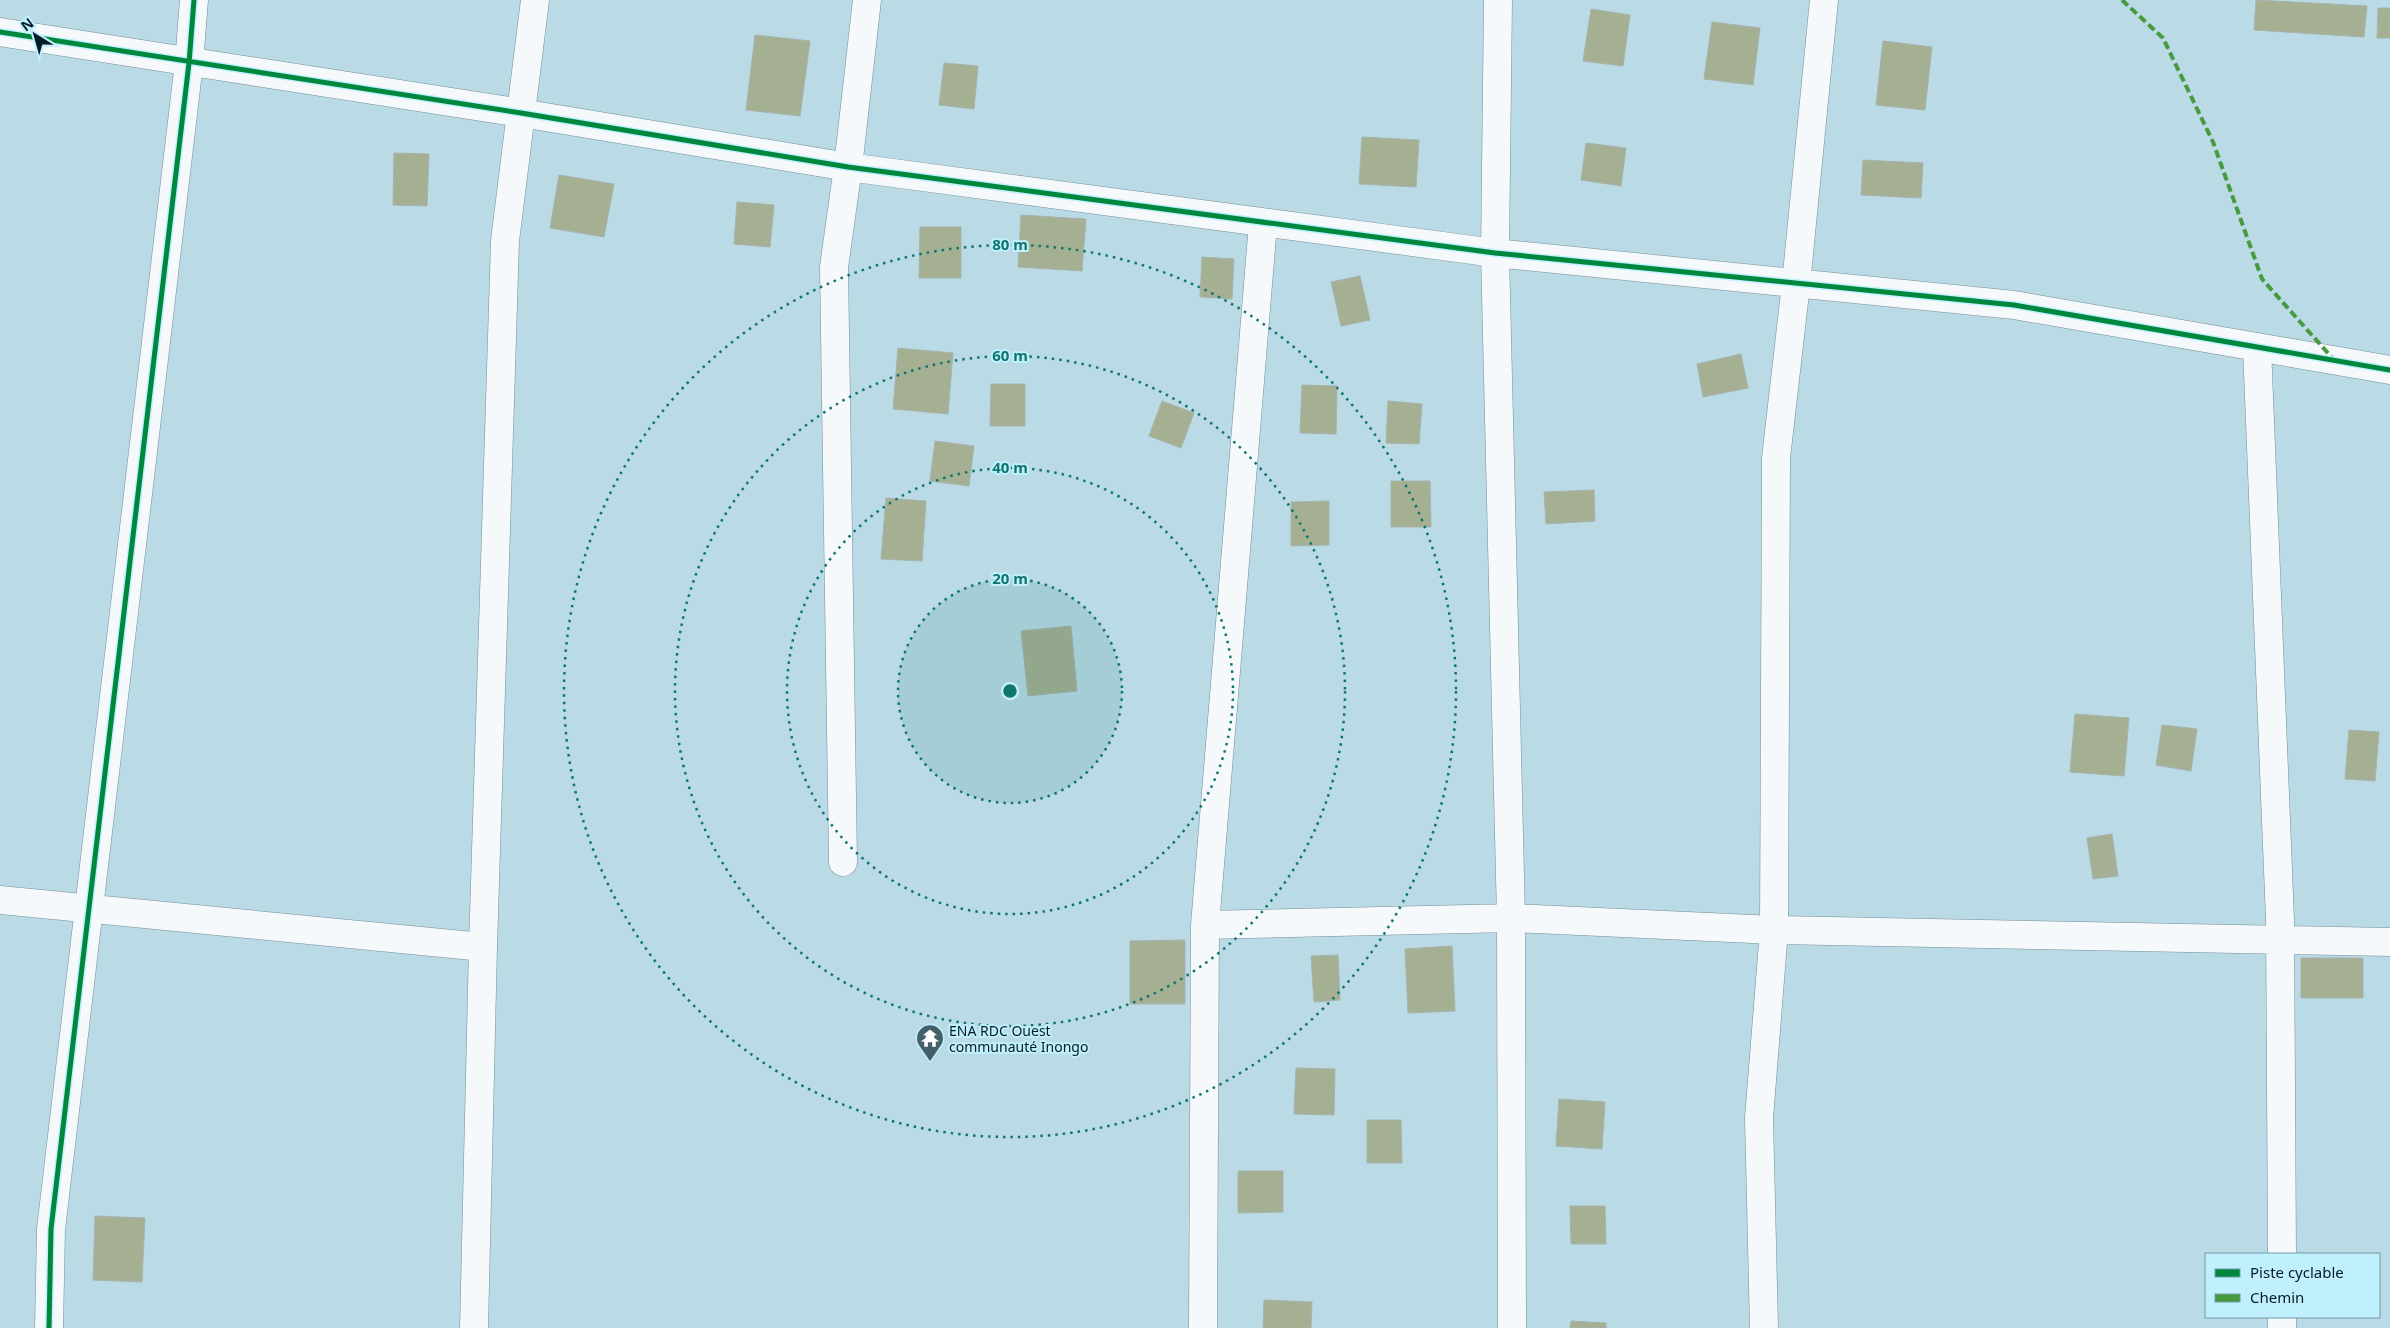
<svg xmlns="http://www.w3.org/2000/svg" width="2390" height="1328" viewBox="0 0 2390 1328" font-family="'Noto Sans',sans-serif">
<rect width="100%" height="100%" fill="#badae5"/>
<path fill="#a5af92" stroke="#a6b3af" d="M2256,0L2367,6L2364,37L2254,30Z
M2378,8H2390V38H2377Z
M1591,9L1630,15L1623,66L1583,61Z
M1712,22L1760,28L1753,85L1704,79Z
M755,35L810,41L800,116L746,110Z
M1883,41L1932,47L1925,110L1876,105Z
M944,63L978,66L974,109L939,105Z
M1362,137L1419,140L1416,187L1359,184Z
M1586,143L1626,148L1621,186L1581,180Z
M394,153L429,154L427,206L393,205Z
M1863,160L1923,163L1921,198L1861,195Z
M559,175L614,184L604,237L550,228Z
M737,202L774,205L770,247L734,244Z
M1021,215L1086,219L1082,271L1018,267Z
M920,227H961V278H919Z
M1202,257L1234,259L1232,299L1200,297Z
M1360,276L1370,320L1341,326L1331,282Z
M898,348L953,353L948,414L893,409Z
M1741,354L1748,388L1703,397L1697,364Z
M991,384H1025V426H990Z
M1302,385L1337,386L1336,434L1300,433Z
M1162,401L1194,413L1181,448L1149,436Z
M1388,401L1422,404L1419,444L1386,443Z
M935,441L974,446L969,486L930,481Z
M1391,481H1430L1431,527H1391Z
M1594,490L1595,521L1546,524L1544,492Z
M886,498L926,501L922,561L881,559Z
M1329,501V545L1291,546V502Z
M1071,626L1077,691L1028,696L1021,631Z
M2075,714L2129,718L2124,776L2070,772Z
M2162,725L2197,729L2191,771L2156,765Z
M2349,730L2379,732L2375,781L2345,779Z
M2112,834L2118,876L2093,879L2087,838Z
M1185,940V1004H1130V941Z
M1452,946L1455,1011L1408,1013L1405,949Z
M1338,955L1340,1000L1314,1002L1311,956Z
M2301,958H2363V998H2301Z
M1296,1068L1335,1069L1334,1115L1294,1114Z
M1559,1099L1605,1102L1602,1149L1556,1146Z
M1367,1120H1401L1402,1163H1367Z
M1238,1171H1283V1212L1238,1213Z
M1570,1206H1605L1606,1244H1571Z
M95,1216L145,1218L142,1282L93,1280Z
M1264,1300L1312,1302L1311,1328H1263Z
M1571,1321L1606,1323V1328H1570Z"/>
<g fill="none" stroke-linecap="round" stroke-linejoin="round">
<g stroke="#748e96" stroke-width="29">
<path id="minor" d="M1498,0L1495,253L1511,918L1512,1328
M0,32L521,113L848,167L1495,253L2014,305L2390,370
M2257,347L2280,920L2282,1254
M843,862L834,267L848,167L867,0
M0,900L483,947
M1205,925L1511,918L1774,930L2390,942
M2282,1317V1328
M49,1328L51,1229L189,63L194,0
M474,1328L483,947L505,241L535,0
M1203,1328L1205,925L1263,224
M1764,1328L1759,1118L1774,930L1776,458L1796,284L1824,0"/>
</g>
<use href="#minor" stroke="#f5f9fb" stroke-width="28"/>
<path stroke="#479a40" stroke-width="4" stroke-dasharray="8 4" stroke-linecap="butt" d="M2122,0L2163,38L2213,142L2262,279L2334,360"/>
<g stroke="#c0effe" stroke-width="8">
<path id="cycleway" d="M0,32L521,113L848,167L1495,253L2014,305L2390,370
M49,1328L51,1229L189,63L194,0"/>
</g>
<use href="#cycleway" stroke="#00873e" stroke-width="5"/>
</g>
<circle cx="1010" cy="691" r="112" fill="#0f766e" fill-opacity=".12"/>
<g fill="none" stroke="#0f766e" stroke-width="2.5" stroke-dasharray="2.5 5">
<circle cx="1010" cy="691" r="112"/>
<circle cx="1010" cy="691" r="223"/>
<circle cx="1010" cy="691" r="335"/>
<circle cx="1010" cy="691" r="446"/>
</g>
<defs>
<g id="temple-pin" transform="scale(1.4375)"><path d="M0 17L-7.5 6A9.5 9.5 0 1 1 7.5 6Z" fill="#445f68" stroke="#c0effe"/><path d="M0-6L5-2H3V0L6.5 2.5H4V6H1.5V3h-3V6H-4V2.5H-6.5L-3 0V-2H-5Z" fill="#fff"/></g>
</defs>
<g fill-rule="evenodd">
<use href="#temple-pin" x="930" y="1038"/>
</g>
<g text-anchor="middle" dominant-baseline="central" stroke-width="4" stroke-linejoin="round" paint-order="stroke">
<g font-size="14" fill="#051d24" stroke="#c0effe" text-anchor="start">
<text x="949" y="1030">ENA RDC Ouest<tspan x="949" dy="16">communauté Inongo</tspan></text>
</g>
</g>
<circle cx="1010" cy="691" r="8" fill="#0f766e" stroke="#c0effe" stroke-width="2.5"/>
<g font-size="15" text-anchor="middle" font-weight="bold" fill="#0f766e" stroke="#c0effe" stroke-width="4" stroke-linejoin="round" paint-order="stroke">
<text x="1010" y="250">80 m</text>
<text x="1010" y="361">60 m</text>
<text x="1010" y="473">40 m</text>
<text x="1010" y="584">20 m</text>
</g>
<rect x="2205" y="1253" width="175" height="65" fill="#c0effe" stroke="#759ba7"/>
<rect x="2215" y="1269" width="25" height="8" fill="#00873e" stroke="#759ba7"/>
<text x="2250" y="1278" font-size="15" fill="#051d24">Piste cyclable</text>
<rect x="2215" y="1294" width="25" height="8" fill="#479a40" stroke="#759ba7"/>
<text x="2250" y="1303" font-size="15" fill="#051d24">Chemin</text>
<g transform="translate(35 35) rotate(323)" stroke="#c0effe" stroke-width="4" paint-order="stroke">
<path d="M0-4L9 19L0 12L-9 19Z" fill="#051d24"/>
<text y="-8" font-size="14" font-weight="bold" text-anchor="middle" fill="#051d24">N</text>
</g>
</svg>
